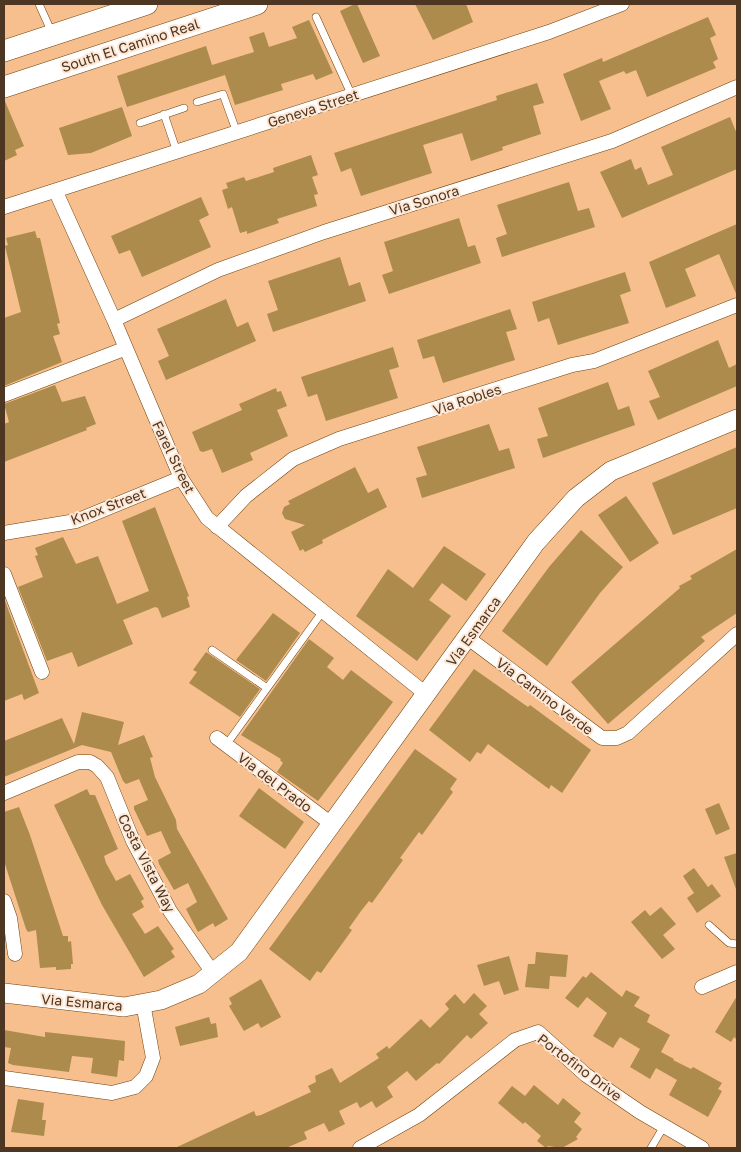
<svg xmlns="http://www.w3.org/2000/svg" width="741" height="1152" viewBox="0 0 741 1152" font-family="'Golos Text',sans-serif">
<rect width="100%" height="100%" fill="#f6bf8d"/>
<path fill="#ac8b4c" d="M355,4H357L380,56L363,63L340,11Z
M415,4H466L473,22L433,40Z
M708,17L716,35L710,38L718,59L713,62L716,68L647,97L636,70L626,74L624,71L599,81L611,109L581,121L563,74L602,58L603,62Z
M309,20L333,73L316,80L313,74L281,84L283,90L235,105L225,75L127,107L117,76L206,46L212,65L254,52L249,37L264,32L269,47L297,38L292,27Z
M537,83L544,103L533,106L541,134L502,147L503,150L471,161L462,133L423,145L432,173L361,196L351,168L341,172L334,153L497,100L496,96Z
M4,99L24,146L15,150L17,155L4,161Z
M122,107L132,136L91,153L68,155L59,128Z
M730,117L737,134V169L622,218L600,172L631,159L635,170L641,167L648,185L673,175L661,147Z
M311,155L318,175L312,177L318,194L314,195L317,206L277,219L279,223L247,234V231L240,233L232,207L228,209L222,190L228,188L226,183L244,177L246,181L274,172L273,168Z
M569,182L578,211L589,208L595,227L502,257L496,238L507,234L497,205Z
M201,197L209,215L199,220L211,247L142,277L130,250L119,254L111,236Z
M459,218L468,247L475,245L481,263L389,294L382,275L393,271L384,242Z
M737,224V296L719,254L685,269L696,296L666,308L649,262Z
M35,231L37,238H40L60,323L57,324L60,334L53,336L62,362L4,386V318L21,312L5,246L8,245L6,238Z
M340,257L349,286L360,282L366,301L273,332L267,314L278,310L268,281Z
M625,272L631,291L620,295L629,323L558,345L549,318L538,322L532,302Z
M226,299L237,327L248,322L256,341L166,380L158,361L169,356L157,329Z
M510,309L517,329L506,332L515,360L443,383L434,356L423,359L417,340Z
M718,340L729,368L737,364V386L658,420L649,401L660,397L648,371Z
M393,347L399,367L389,370L398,398L326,421L317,394L308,397L301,377Z
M608,382L618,410L629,406L635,425L543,458L537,439L548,436L538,408Z
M55,385L62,402L85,396L96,424L86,428L87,430L4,462V424L9,422L4,404Z
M276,388L277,392L281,391L287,406L277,410L288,436L250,453L253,460L222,473L212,449L203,452L200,451L192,432L242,410L239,404Z
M489,424L499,451L509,448L515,468L422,498L416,478L427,475L417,447Z
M737,447V508L673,535L652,483Z
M355,467L368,493L378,488L387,507L322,540L323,543L305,552L303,549L300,551L291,532L305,525L285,519L282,513L284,507L290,504L288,501Z
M626,496L659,543L630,562L598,515Z
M155,507L189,596L187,597L190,607L162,618L158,608L155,607L123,620L133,644L78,667L72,652L47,661L18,587L43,577L35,556L38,555L35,548L63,537L76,564L98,556L117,604L149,591L122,521Z
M581,530L623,567L600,593L547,666L502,631L549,567Z
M444,546L486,574L466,601L442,583L429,600L451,616L417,661L356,616L388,569L413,588Z
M737,549V613L701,637L705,641L608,724L571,682L680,588L679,586L692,579L690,576Z
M4,598L39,693L24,700L22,694L4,701Z
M273,613L300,633L266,681L236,660Z
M309,639L334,658L327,667L343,680L351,670L393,702L318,801L277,772L283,763L280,760L281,759L241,735Z
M206,652L260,689L240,717L189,683L197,672L193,670Z
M474,669L528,707L530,705L591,750L562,793L551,785L549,789L488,744L481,754L477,752L470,762L429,730Z
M82,712L124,722L118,745L144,735L153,757L150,758L155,777L176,820L177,829L228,919L215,927L213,923L198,932L186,909L197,902L188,883L174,890L159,864L158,860L171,853L161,831L147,836L134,809V806L148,800L139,779L126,784L123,781L111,752L82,745L4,777V741L62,718L74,744Z
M415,749L457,779L450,789L453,792L422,835L419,832L400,858L403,860L372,903L369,901L361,911L349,928L352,930L321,973L317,971L310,981L269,949Z
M259,788L304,822L285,849L239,816Z
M87,789L90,795H95L118,849L104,856L106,863L116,881L130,874L144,899L141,901L144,907L132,914L145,934L158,926L174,949L171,951L175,957L144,977L102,905L54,805Z
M719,803L730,829L716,835L705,809Z
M19,807L30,835L63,936H68V942L71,941L73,964H71V969L56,970V967L40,968L36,930L28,932L26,929L4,861V812Z
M737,853V889H736L724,857Z
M694,868L708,887L712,884L721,896L697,913L687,898L694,893L683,876Z
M661,907L676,924L663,935L675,949L662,959L631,922L645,910L650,916Z
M536,952L568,955L566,977L550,976L549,989L525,987L528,964H535Z
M509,956L519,990L504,995L499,981L484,986L477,965Z
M591,972L622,997L626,990L640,997L634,1006L650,1015L647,1022L670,1035L661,1052L674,1059L673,1060L691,1069L693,1067L722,1083L718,1089L722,1091L708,1117L669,1095L677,1080L656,1068L650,1079L630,1067L640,1049L620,1037L613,1048L593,1036L607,1013L587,997L578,1008L565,998L583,976L586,978Z
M261,979L281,1017L261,1028L258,1023L244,1031L229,1006L232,1004L229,998Z
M474,993L487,1006L479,1014L488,1023L471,1039L467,1035L439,1064L437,1063L416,1081L407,1071L387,1087L393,1097L376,1108L372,1101L360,1108L357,1102L339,1111L345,1124L329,1132L324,1123L304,1132L307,1139L286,1148H175L254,1111L256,1116L261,1115L311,1092L308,1086L316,1082L315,1076L332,1068L340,1083L379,1058L376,1054L387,1046L389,1049L421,1019L430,1028L449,1009L445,1004L455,994L464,1004Z
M737,996V1040L734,1037L731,1042L715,1032Z
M209,1017L211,1024L216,1023L218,1037L180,1046L175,1027Z
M4,1030L45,1037V1032L125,1041L124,1061L119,1060L117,1077L91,1073L93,1058L72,1056L69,1072L13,1065L8,1063L11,1048L4,1047Z
M534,1085L558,1105L563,1098L581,1113L574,1122L582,1129L576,1137L578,1139L562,1148L548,1146L546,1148L537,1141L541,1136L525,1122L523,1124L498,1103L512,1086L525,1096Z
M18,1099L44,1103L42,1120H46L44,1136L11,1132Z"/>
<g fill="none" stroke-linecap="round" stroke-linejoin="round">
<g stroke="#71410b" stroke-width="8">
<path id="lane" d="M39,4L52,33
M316,17L352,96
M197,102L223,94L237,133
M164,114L177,152
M140,123L184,108
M212,650L267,688
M226,745L323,611
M709,925L729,943L737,944
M651,1148L664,1126"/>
</g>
<g stroke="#71410b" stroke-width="15">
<path id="street" d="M56,192L114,320L181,478L207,518L426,694
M4,207L549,32L622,4
M114,320L218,270L324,232L612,141L737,87
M4,395L124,349
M217,527L246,496L293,459L339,439L572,365L594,361L737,305
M4,533L76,521L181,478
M4,574L42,672
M468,638L602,738H617L628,733L737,634
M217,738L333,825
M4,793L78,762H90L97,766L107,777L133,841L170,911L213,973
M4,901L10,918L15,954
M702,987L737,972
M4,1078L112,1093L135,1087L146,1076L153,1058L143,1003
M360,1148L419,1115L515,1040L538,1032L586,1075L640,1112L702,1148"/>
</g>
<g stroke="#71410b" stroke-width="20">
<path id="secondary" d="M4,993L124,1007L161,1000L199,984L239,952L536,542L576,498L611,471L737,419"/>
</g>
<g stroke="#71410b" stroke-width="22">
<path id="primary" d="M4,51L147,4
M4,87L257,4"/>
</g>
<use href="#lane" stroke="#fff" stroke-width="7"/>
<use href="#street" stroke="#fff" stroke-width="14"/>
<use href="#secondary" stroke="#fff" stroke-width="19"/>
<use href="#primary" stroke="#fff" stroke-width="21"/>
</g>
<g text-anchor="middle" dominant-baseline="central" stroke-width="4" stroke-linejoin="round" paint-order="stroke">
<g font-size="14" fill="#4d3622" stroke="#fee7d4">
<text transform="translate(130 45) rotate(-18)">South El Camino Real</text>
<text transform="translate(313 108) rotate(-18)">Geneva Street</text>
<text transform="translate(424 200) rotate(-17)">Via Sonora</text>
<text transform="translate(467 399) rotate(-18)">Via Robles</text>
<text transform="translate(174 457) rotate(64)">Farel Street</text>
<text transform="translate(108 506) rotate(-21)">Knox Street</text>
<text transform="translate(473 631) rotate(-54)">Via Esmarca</text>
<text transform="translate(545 696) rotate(37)">Via Camino Verde</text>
<text transform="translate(275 782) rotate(37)">Via del Prado</text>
<text transform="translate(147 863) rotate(63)">Costa Vista Way</text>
<text transform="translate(82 1002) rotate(5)">Via Esmarca</text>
<text transform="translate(580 1067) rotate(37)">Portofino Drive</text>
</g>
</g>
<rect width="741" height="1152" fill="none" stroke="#4d3622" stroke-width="10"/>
</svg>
